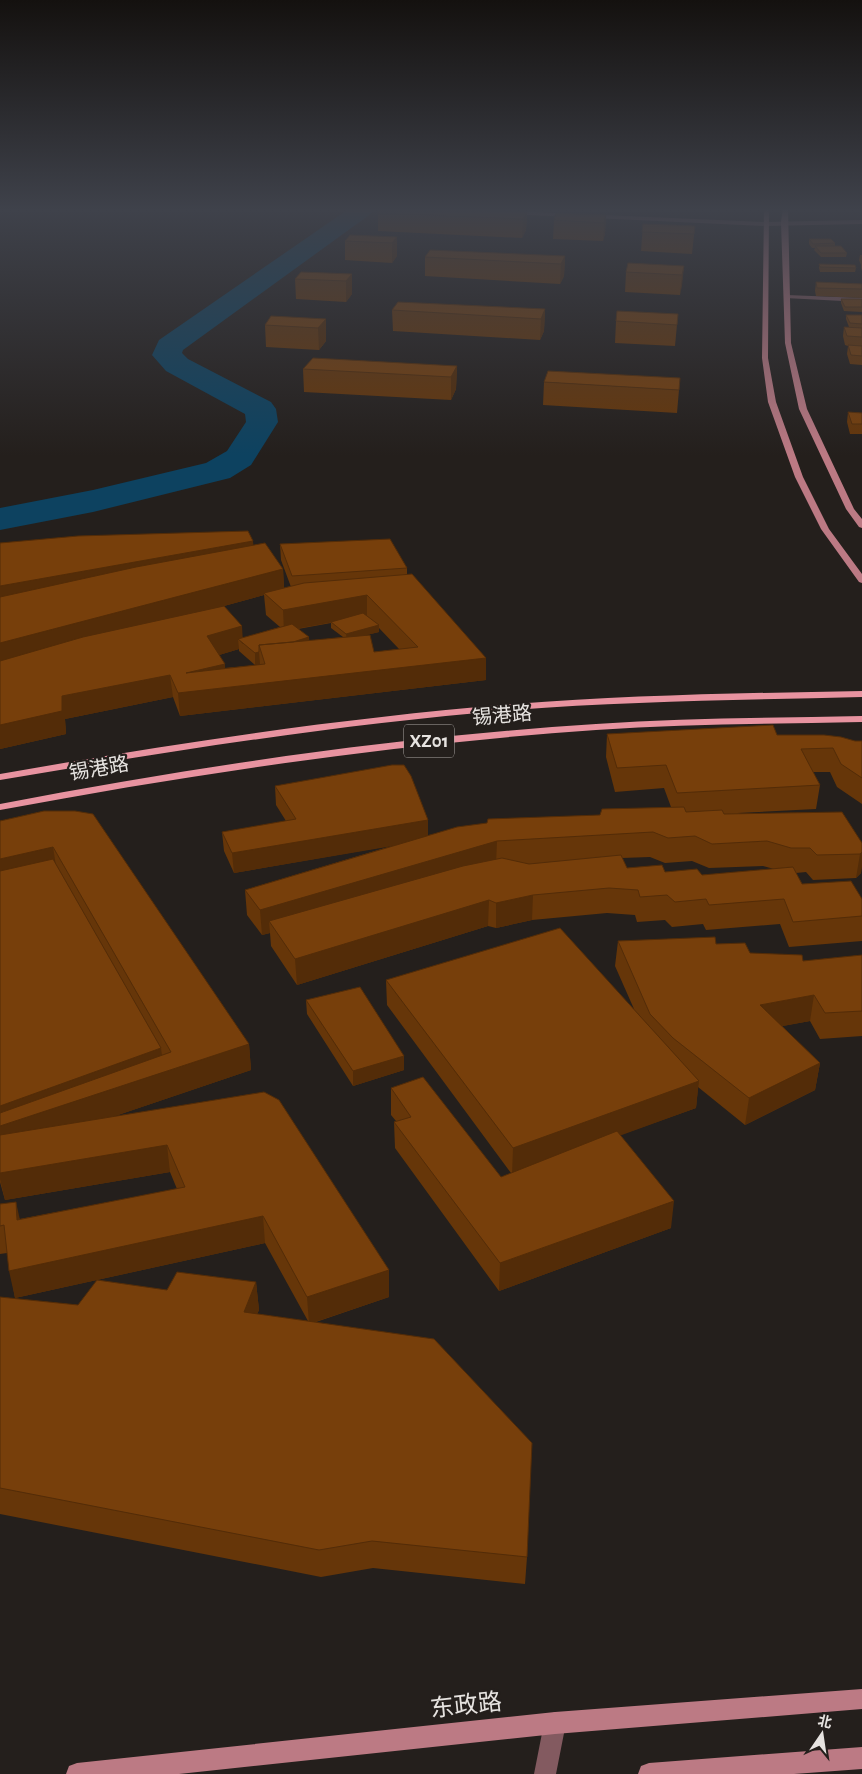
<svg xmlns="http://www.w3.org/2000/svg" width="862" height="1774" viewBox="0 0 862 1774" font-family="'Alegreya Sans','Noto Sans SC',sans-serif">
<rect width="100%" height="100%" fill="#241f1c"/>
<g fill="none" stroke-linecap="round" stroke-linejoin="round">
<path fill="#0d4260" fill-rule="evenodd" d="M350,208H375L372,213L183,350L182,353L188,359L271,402L276,409L278,422L251,465L230,478L93,512L0,530V508L93,490L206,463L227,451L246,422L245,414L166,371L152,355L159,340Z"/>
<path fill="#835a60" fill-rule="evenodd" d="M510,211L765,222L862,220V224L765,226L508,214Z
M787,295L862,298V302L785,298L784,297Z
M555,1712L563,1715L566,1723L556,1774H534L544,1723L547,1715Z"/>
<path fill="#bc7a84" fill-rule="evenodd" d="M764,208H769L768,358L776,402L803,477L829,529L862,574V583L859,582L821,529L795,477L768,402L762,358Z
M783,208H788L791,343L807,409L854,509L862,519V528L859,527L846,509L799,409L785,343L781,222Z
M862,1689V1709L555,1734L179,1774H66L69,1766L77,1763L555,1712Z
M862,1747V1769L794,1774H638L641,1766L649,1763Z"/>
<path fill="#e893a0" fill-rule="evenodd" d="M862,691V697C746,700 630,701 514,710C341,724 170,751 0,780V774C170,744 341,718 514,704C630,695 746,693 862,691Z
M862,716V722C773,724 685,724 596,730C396,744 197,773 0,810V804C197,766 396,737 596,724C685,718 773,718 862,716Z"/>
</g>
<path fill="#663609" fill-rule="evenodd" d="M527,212L526,230L522,238L378,231V213Z
M606,215L605,234L603,241L553,239L554,220Z
M643,224L695,226L692,254L641,251Z
M397,237V256L392,263L345,260V241Z
M809,239L835,243V246L847,253L846,257H821L814,250L815,248H812L809,244Z
M860,255H862V271L861,268V265L859,260Z
M565,256L564,276L560,284L425,276V257Z
M819,264L856,268L855,272H820L819,268Z
M684,266L680,295L625,292L626,272Z
M352,274V294L346,302L296,299L295,279Z
M816,282L862,284V298L816,296L815,291Z
M841,299H862V312L844,311L841,303Z
M545,309L544,331L540,340L393,331L392,310Z
M678,314L675,346L615,343L616,321Z
M846,315H862V365L850,364L847,354L848,346L845,345L843,336L844,327H849L846,319Z
M326,319V341L319,350L266,347L265,325Z
M457,366L456,389L451,400L304,392L303,369Z
M544,382L679,390L677,413L543,405Z
M848,412L862,413V434H850L847,422Z
M253,541V546L283,569L284,588L291,587L281,560L280,544L407,568V575L486,658V680L180,716L173,697L65,719L66,734L0,749V543ZM264,595L266,615L280,627L243,638L224,606ZM331,623V628L343,637L309,641L298,629ZM379,628L399,649L374,652L366,635L379,632ZM239,649V651L255,665L260,664V665L225,668L219,655Z
M607,734L777,735L855,741H862V804L837,787L830,772H813L820,785L816,809L738,813L862,843L861,873L856,878L813,880L806,872L796,873L802,884L862,899V941L789,947L780,924L706,930L703,924L672,927L665,920L637,922L635,915L607,913L532,920L496,928L488,926L297,985L271,946L270,933L262,935L247,915L245,890L395,845L234,873L224,851L222,832L286,821L276,805L275,786L428,820V835L671,807L664,788L615,792L606,757ZM650,857L665,863L692,861L709,868L763,866L774,869L702,875L665,872L627,868L622,858Z
M44,811L249,1044L251,1070L115,1116L389,1270V1297L316,1322L527,1557L525,1584L373,1568L321,1577L0,1514V1297L78,1305L167,1290L256,1282L259,1310L257,1314L308,1321L265,1243L15,1298L7,1253L0,1254V1204L20,1219L177,1189L170,1172L5,1200L0,1182V821Z
M618,941L716,944L750,953L803,961L862,955V1036L820,1039L810,1021L782,1026L820,1063L815,1090L745,1125L698,1087L696,1108L620,1135L671,1228L499,1291L395,1148L394,1122L396,1121L391,1115V1088L501,1177L511,1173L387,1005L386,980L634,1009L615,966Z
M306,1000L404,1056V1070L353,1086L307,1014Z"/>
<path fill="#532c08" d="M527,212L526,230L522,238L523,219Z
M606,215L605,234L603,241L604,223Z
M397,237V256L392,263V243Z
M565,256L564,276L560,284L561,264Z
M684,266L682,286L680,295L682,275Z
M352,274V294L346,302V281Z
M545,309L544,331L540,340L541,319Z
M326,319V341L319,350L318,328Z
M457,366L456,389L451,400V377Z
M253,541L255,561L0,607V586Z
M283,569L284,590L264,593V595L3,666L0,682V643Z
M367,595V616L284,631L283,610Z
M379,625V632L347,640L346,634Z
M242,626L243,644L238,639L239,649L209,658L207,636Z
M309,637L310,649L261,651Z
M259,652L260,664L255,665V653Z
M486,658V680L180,716L178,693L186,673L225,664L226,686Z
M170,675L173,697L65,719L66,734L0,749V725L62,696Z
M428,820V840L234,873L232,853Z
M497,841L496,865L269,921L270,933L262,935L260,910Z
M53,847L57,872L0,885V859Z
M862,852V867L861,873L856,878L860,854Z
M533,895L532,920L496,928V903Z
M489,900L488,926L297,985L295,959Z
M814,995L810,1021L756,1031L760,1005Z
M249,1044L251,1070L0,1155V1106L161,1048L164,1072Z
M404,1056V1070L353,1086V1071Z
M820,1063L815,1090L745,1125L749,1098Z
M699,1081L696,1108L512,1175L513,1148Z
M167,1145L170,1172L5,1200L0,1179V1173Z
M674,1201L671,1228L499,1291L500,1263Z
M16,1202L22,1229L17,1220Z
M263,1216L265,1243L15,1298L9,1271Z
M389,1270V1297L309,1324L307,1297Z
M256,1282L259,1310L246,1340L244,1312Z"/>
<path fill="#773f0b" stroke="#532c08" d="M383,208H431L527,212L523,219L378,213Z
M556,213L606,215L604,223L554,220Z
M643,224L695,226L694,234L642,232Z
M350,235L397,237L392,243L345,241Z
M809,239H831L835,243L813,244Z
M815,246H841L847,253H821Z
M430,250L565,256L561,264L425,257Z
M628,263L684,266L682,275L626,272Z
M819,264L855,265L856,268L820,267Z
M301,272L352,274L346,281L295,279Z
M816,282L862,284V289L817,288Z
M841,299H862V307H845Z
M398,302L545,309L541,319L392,310Z
M617,311L678,314L677,325L616,321Z
M846,315H862V324L850,323Z
M271,316L326,319L318,328L265,325Z
M844,327L862,328V337L847,336Z
M848,345L862,346V356L851,355Z
M313,358L457,366L451,377L303,369Z
M548,371L680,378L679,390L544,382Z
M848,412L862,413V424H852Z
M248,531L253,541L0,586V543L78,536Z
M390,539L407,568L292,576L280,544Z
M265,543L283,569L0,643V597L136,567Z
M412,574L486,658L178,693L170,675L62,696V711L0,725V661L83,637L224,606L242,626L207,636L225,664L186,673L265,664L259,645L370,635L374,652L418,647L367,595L283,610L264,593L304,583Z
M363,613L379,625L346,634L331,622Z
M292,624L309,637L293,642L259,645V652L255,653L238,639Z
M773,725L777,735H824L841,737L855,741H862V778L841,764L833,748L801,749L820,785L677,793L666,765L617,768L607,734Z
M392,765H404L411,776L428,820L232,853L222,832L296,819L275,786Z
M684,807L686,812L722,810L724,814L842,812L862,843V852L860,854L817,855L810,848H791L767,841L712,844L695,836L668,838L653,832L497,841L260,910L245,890L457,827L487,823L488,819L600,815L602,809Z
M44,811H75L93,814L249,1044L0,1126V1113L171,1052L53,847L0,859V821Z
M621,855L627,868L662,865L665,872L697,869L702,875L793,867L802,884L851,881L862,899V916L793,922L784,899L709,905L706,899L675,902L667,895L640,897L638,890L609,888L533,895L496,903L489,900L295,959L269,921L463,866L502,858L529,864Z
M53,859L161,1048L0,1106V871Z
M560,928L699,1081L513,1148L386,980Z
M715,937L716,944L745,943L750,953L802,955L803,961L862,955V1011L825,1013L814,995L760,1005L820,1063L749,1098L673,1038L650,1014L618,941Z
M360,987L404,1056L353,1071L306,1000Z
M423,1077L501,1177L617,1131L674,1201L500,1263L394,1122L411,1117L391,1088Z
M264,1092L279,1100L389,1270L307,1297L263,1216L9,1271L4,1225L0,1226V1204L16,1202L17,1220L185,1187L167,1145L0,1173V1135Z
M177,1272L256,1282L244,1312L434,1339L532,1443L527,1557L372,1541L319,1550L0,1488V1297L78,1305L97,1280L167,1290Z"/>
<linearGradient id="sky" x2="0" y2="1"><stop stop-color="#14110f"/><stop offset="0.46" stop-color="#3f424b"/><stop offset="1" stop-color="#3f424b" stop-opacity="0"/></linearGradient>
<rect width="862" height="456" fill="url(#sky)"/>
<g text-anchor="middle" dominant-baseline="central" stroke-width="4.5" stroke-linejoin="round" paint-order="stroke">
<rect fill="#241f1c" stroke="#aca8a5" stroke-width="1" x="404" y="724.5" width="50" height="33" rx="4"/>
<g font-size="19" font-weight="bold" fill="#e6e3e0">
<text x="429" y="741">XZ01</text>
</g>
<g font-size="20" fill="#e6e3e0" stroke="#241f1c">
<text transform="translate(502 716) rotate(-5)">锡港路</text>
<text transform="translate(99 769) rotate(-10)">锡港路</text>
</g>
<g font-size="24" fill="#e6e3e0" stroke="#241f1c">
<text transform="translate(466 1706) rotate(-6)">东政路</text>
</g>
</g>
<g transform="translate(822 1734) rotate(13)" stroke="#241f1c" stroke-width="4" paint-order="stroke">
<path d="M0-4L9 19L0 12L-9 19Z" fill="#e6e3e0"/>
<text y="-8" font-size="14" font-weight="bold" text-anchor="middle" fill="#e6e3e0">北</text>
</g>
</svg>
